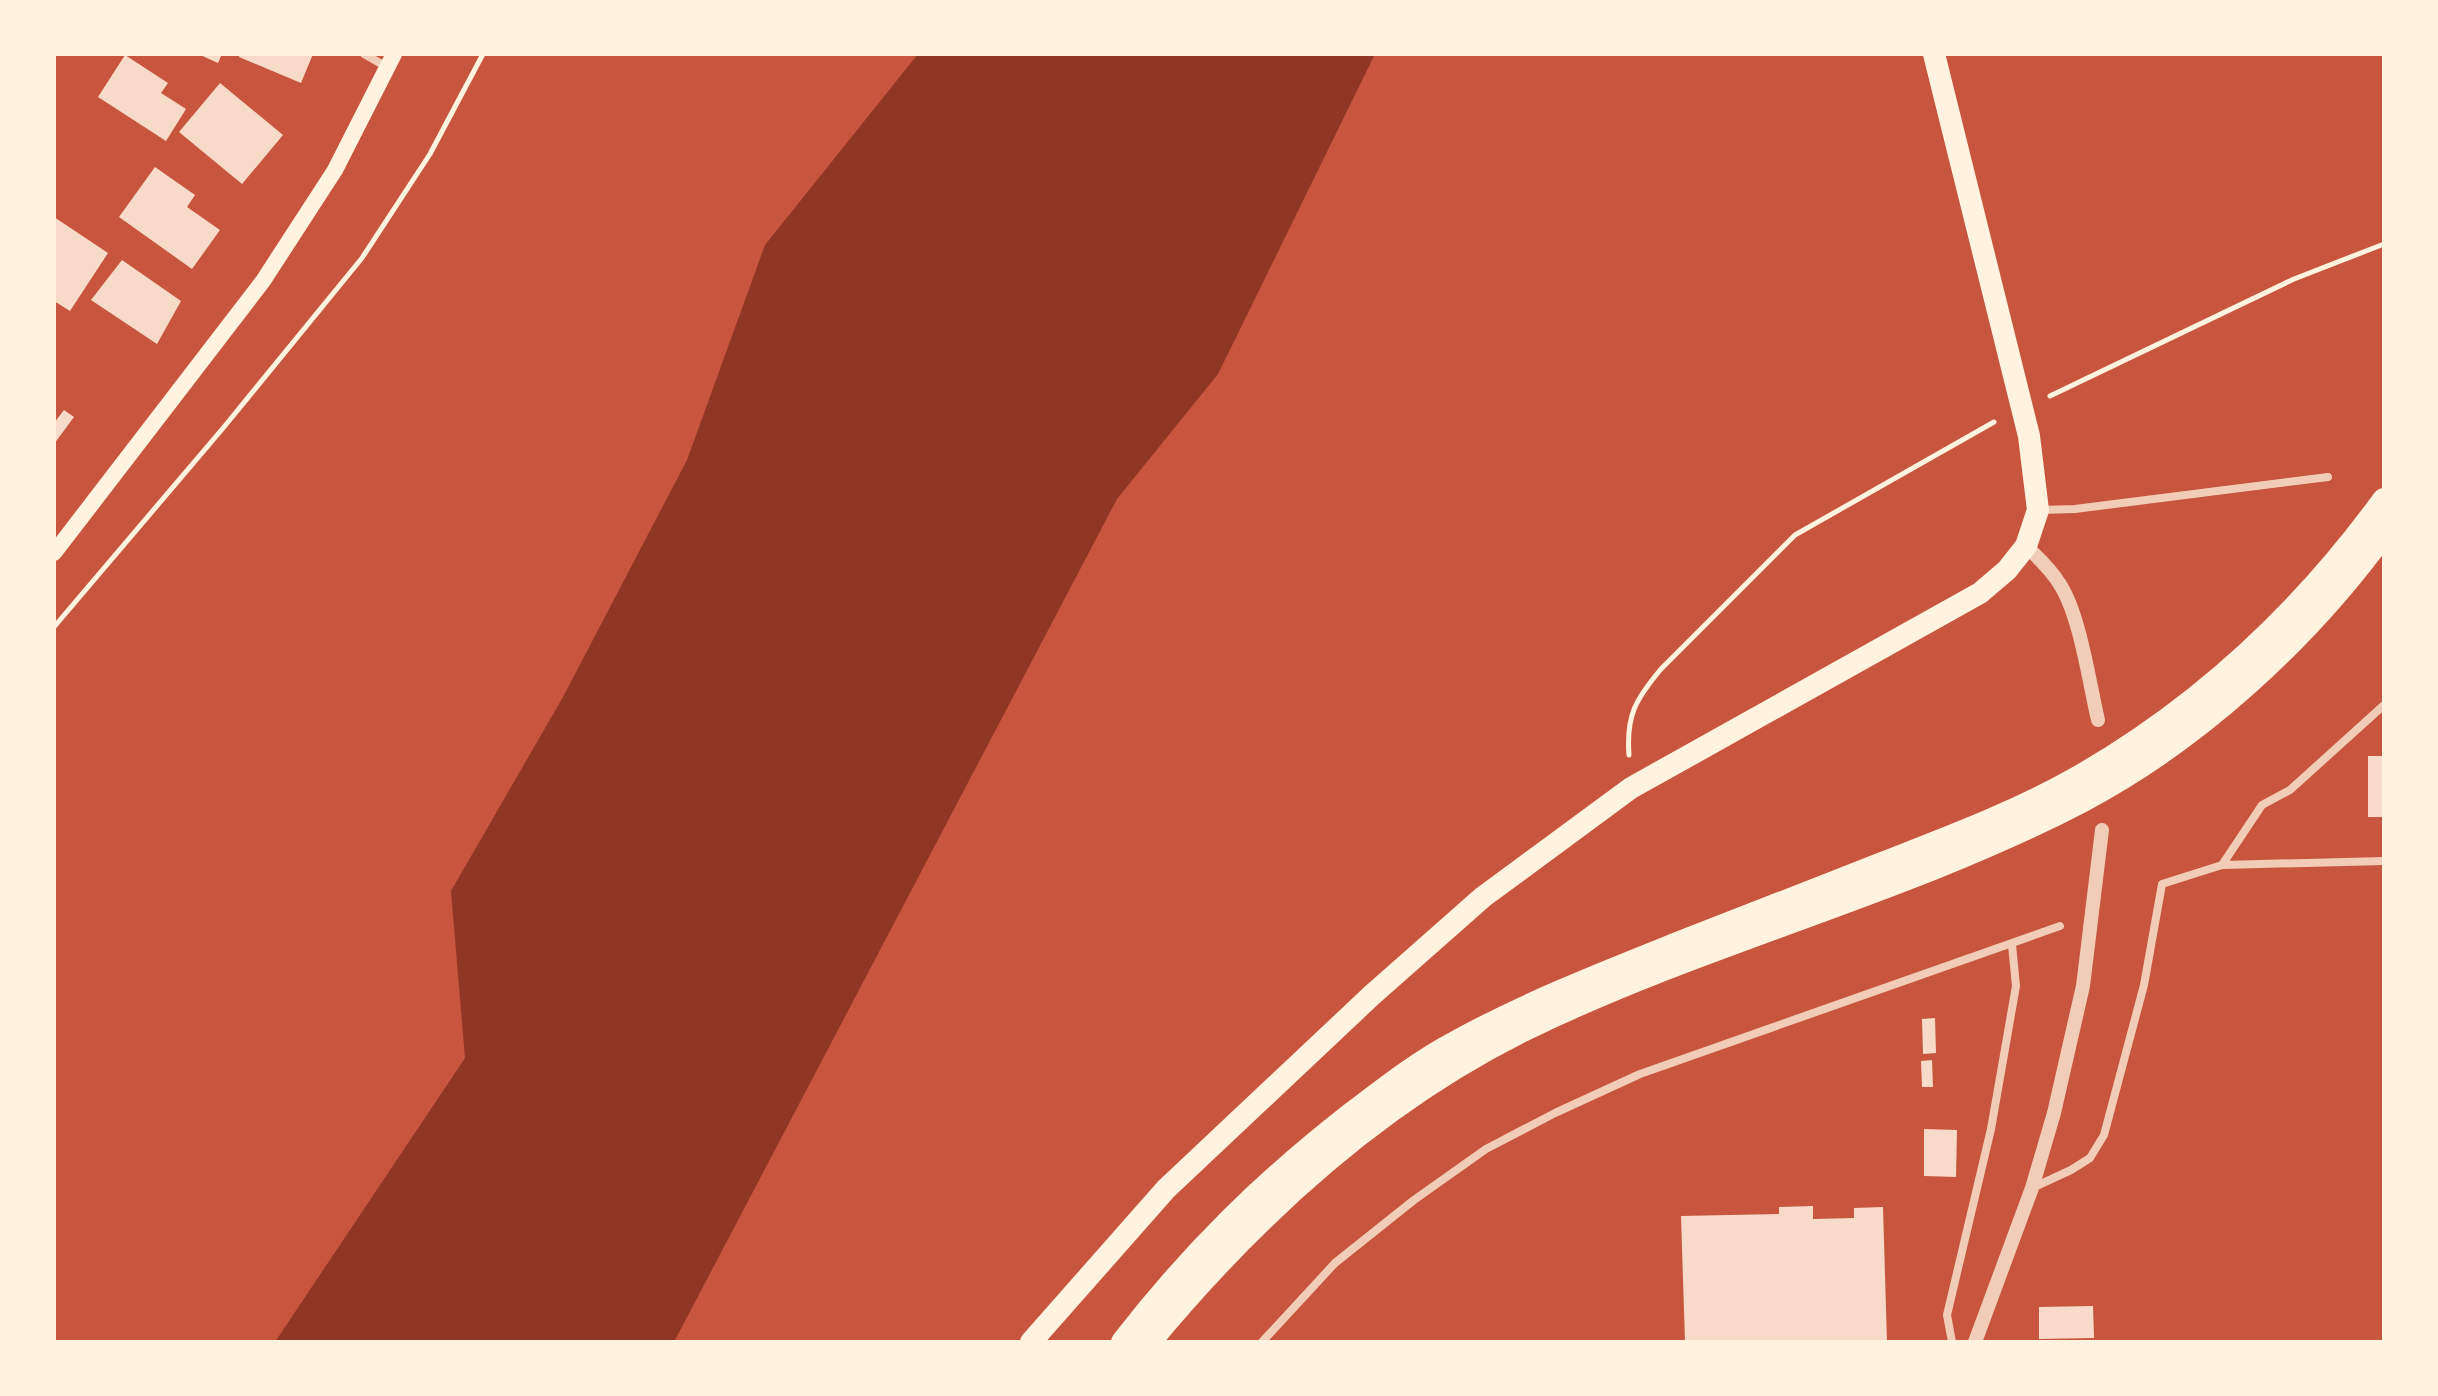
<svg xmlns="http://www.w3.org/2000/svg" width="2438" height="1396" viewBox="0 0 2438 1396" font-family="Ubuntu,sans-serif">
<rect width="100%" height="100%" fill="#c8553d"/>
<path fill="#8f3625" d="M918,54H1375L1218,374L1117,499L674,1342H275L465,1058L451,891L563,697L687,460L765,245Z"/>
<path fill="#f7dbc8" d="M198,54H222L218,63Z
M240,54H313L301,83L239,57Z
M125,55L168,83L161,93L186,109L166,141L98,97Z
M220,83L283,135L242,184L179,132Z
M155,167L195,195L187,207L220,230L192,269L119,217Z
M54,217L108,253L70,311L54,301Z
M122,260L181,301L157,344L91,300Z
M64,410L74,417L54,444V423Z
M2368,756H2384V817H2368Z
M1935,1018L1936,1053L1923,1054L1922,1019Z
M1932,1060L1933,1087H1922L1921,1061Z
M1924,1129L1957,1130L1956,1177L1924,1176Z
M1813,1206V1219L1854,1218V1208L1883,1207L1887,1342H1685L1681,1216L1779,1214V1207Z
M2093,1306L2094,1338L2039,1339V1307Z"/>
<g fill="none" stroke-linecap="round" stroke-linejoin="round">
<path stroke="#fff3e0" stroke-width="5" d="M2050,396L2294,279L2384,244
M54,627L224,427L362,258L430,154L483,54
M1629,755C1626,715 1636,699 1661,669L1795,535L1994,422"/>
<path stroke="#f1ccb7" stroke-width="8" d="M364,54L387,67
M2039,510L2075,509L2328,477
M2222,865L2262,805L2290,790L2384,705
M2032,1188L2071,1170L2090,1158L2104,1135L2144,985L2162,884L2222,865L2384,861
M1262,1342L1335,1263L1414,1200L1486,1149L1555,1113L1640,1074L2060,926
M1952,1342L1947,1315L1991,1129L2016,986L2012,945"/>
<path stroke="#f1ccb7" stroke-width="14" d="M2026,546C2038,558 2050,568 2059,583C2080,614 2089,682 2098,720
M1975,1342L2032,1188L2054,1113L2083,986L2102,830"/>
<path stroke="#fff3e0" stroke-width="16" d="M54,553L263,281L335,170L394,54"/>
<path stroke="#fff3e0" stroke-width="22" d="M1031,1342L1166,1189L1372,995L1483,897L1631,788L1980,593L2007,570L2026,546L2038,510L2029,436L1934,54"/>
<path stroke="#fff3e0" stroke-width="24" d="M1123,1342C1193,1252 1263,1183 1353,1113C1386,1088 1419,1062 1455,1043C1526,1004 1600,975 1675,945C1745,918 1815,891 1885,863C1949,838 2016,813 2076,779C2199,709 2301,614 2384,500
M1149,1342C1255,1214 1379,1100 1529,1027C1708,940 1905,893 2081,801C2197,740 2307,639 2384,533"/>
</g>
<rect width="2438" height="1396" fill="none" stroke="#fff3e0" stroke-width="112"/>
</svg>
